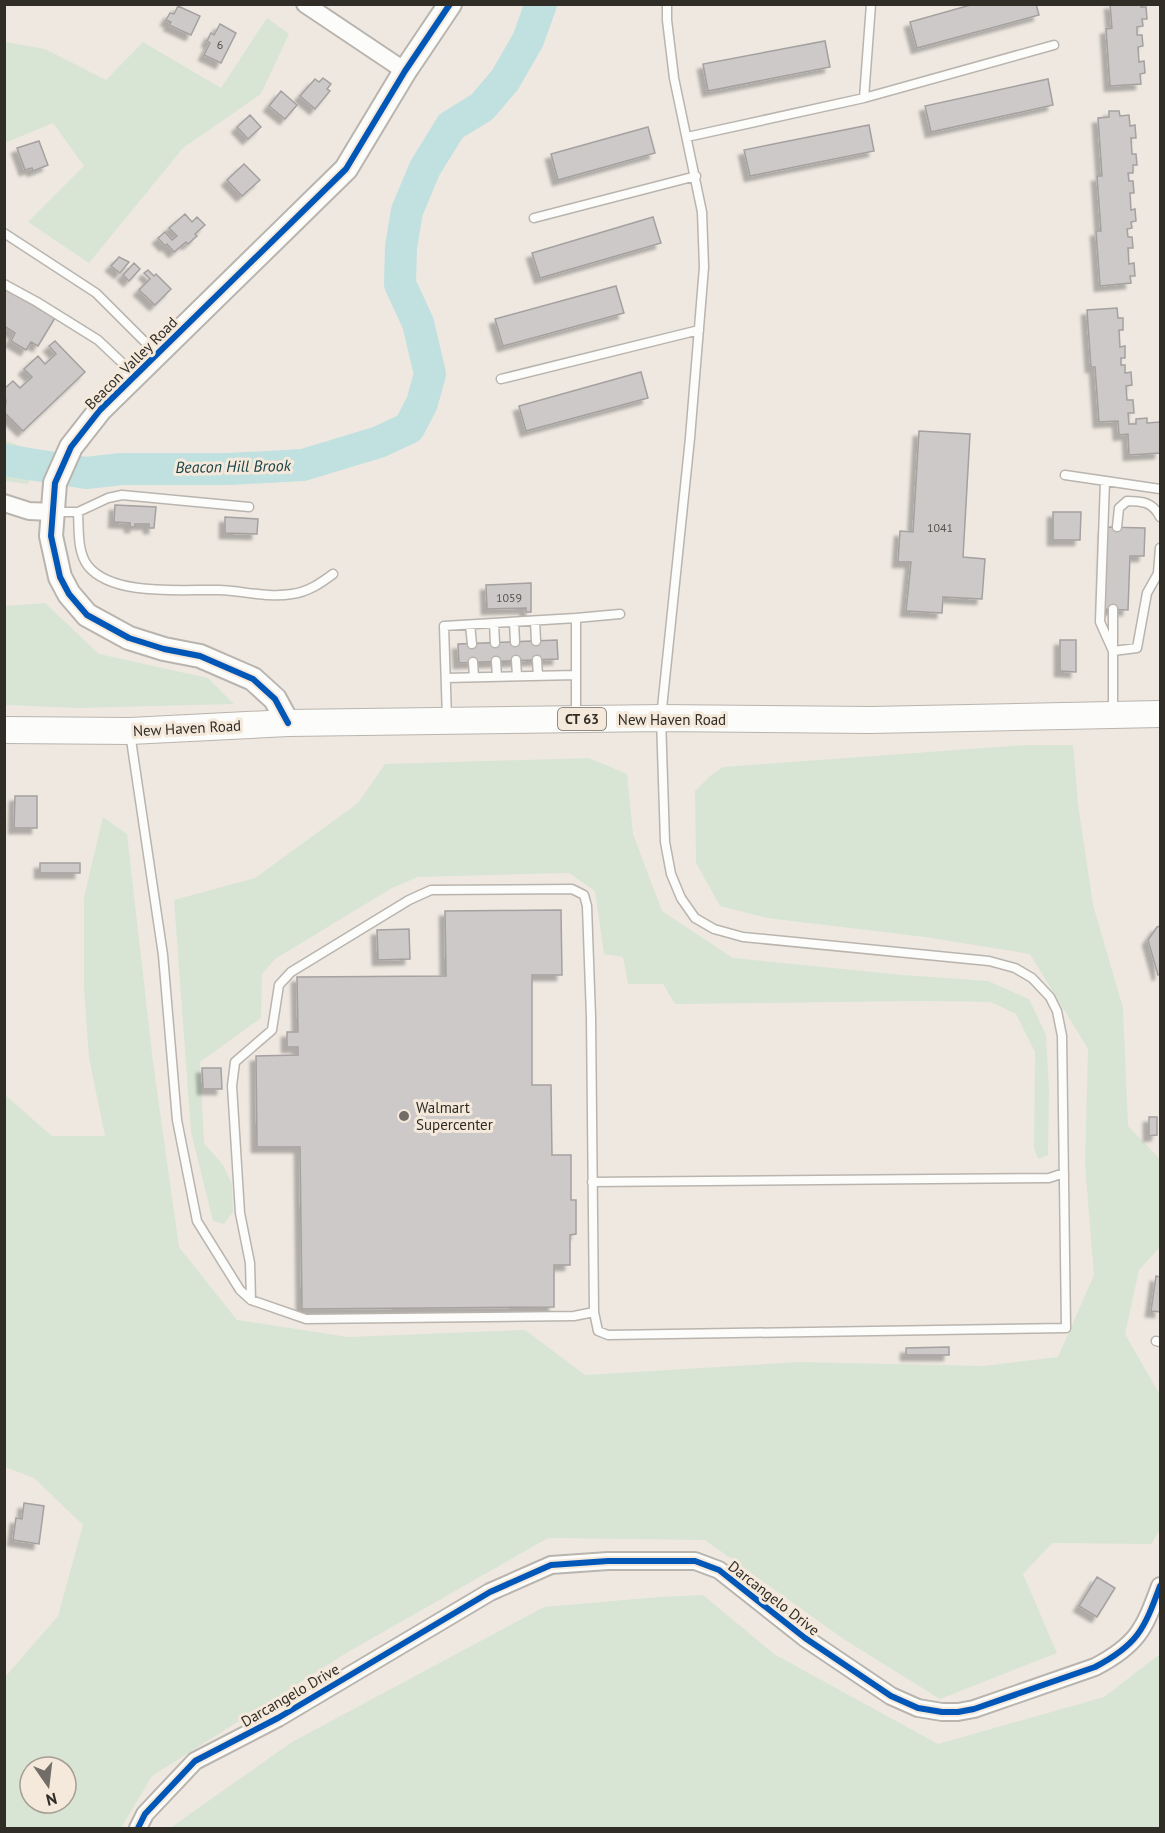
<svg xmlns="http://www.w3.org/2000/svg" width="1165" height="1833" viewBox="0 0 1165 1833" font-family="'PT Sans',sans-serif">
<defs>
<filter id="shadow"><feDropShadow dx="-5.5" dy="5.5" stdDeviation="1.5" flood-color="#0004"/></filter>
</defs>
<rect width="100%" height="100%" fill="#eee8e1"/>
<path fill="#d8e5d5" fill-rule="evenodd" d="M267,18L289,34L261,94L183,148L89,263L28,222L84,166L53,123L5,143V42L45,49L106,80L143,42L221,88Z
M4,440L40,453L28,484L5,481Z
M45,603L99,654L208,678L234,704L79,708L5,705V606Z
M1025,745H1073L1078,804L1093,905L1123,1008L1128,1126L1160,1159V1247L1139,1270L1125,1334L1160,1395V1530L1151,1544L1052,1543L1023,1574L1057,1653L940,1699L845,1640L705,1540L548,1538L348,1652L152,1776L121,1828H5V1677L58,1616L83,1525L34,1478L5,1467V1095L52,1136H105L89,1058L84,989V897L103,817L127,834L153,1062L179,1247L237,1320L348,1337L525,1330L585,1375L799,1362L984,1366L1058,1357L1094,1275L1085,1165L1088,1049L1030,954L925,937L767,918L720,906L696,863L695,791L710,776L723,767ZM30,1767H66V1803H30Z
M589,758L627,774L633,834L662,911L733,958L903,975L988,981L1029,999L1046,1035L1049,1089L1048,1155L1038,1159L1034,1148L1035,1052L1016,1014L991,1002L923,1001L675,1004L663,984H628L623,957L604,954L595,891L569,873L418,877L392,888L275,959L262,974L261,1018L200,1062L204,1143L223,1165L232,1184L233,1212L224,1224L213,1221L191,1132L174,900L255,878L358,803L385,764Z
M703,1595L774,1654L938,1744L1104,1697L1160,1654V1828H170L292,1742L544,1607L659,1597Z"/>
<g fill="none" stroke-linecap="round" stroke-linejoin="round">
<path stroke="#c1e0e0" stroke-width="32" d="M4,460L86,473L122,469H229L303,465L379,442L409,428L422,403L430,374L418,323L400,284L401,247L407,211L425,168L451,126L482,107L505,80L528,40L541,4"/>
</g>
<path fill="#ccc9c8" stroke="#a4a1a0" stroke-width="1.5" filter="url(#shadow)" d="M974,4H1036L1039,15L917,48L910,22Z
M1110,4H1141V7H1146L1147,19H1142L1143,26L1137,27V35H1142L1143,46L1138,47L1139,62L1144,61L1145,73L1140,74L1141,84L1110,86L1106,29L1112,28Z
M178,6L200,16L191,35L169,25L171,22L166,20L170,13L174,14Z
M220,24L236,33L221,63L204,55L210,43L207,41L211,33L214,35Z
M825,41L830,67L708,91L703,64Z
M323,78L331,84L327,89L330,91L315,109L300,96L315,79L319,82Z
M1048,79L1053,105L931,132L925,106Z
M281,91L297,105L285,119L269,106Z
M1109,111H1119L1120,116L1129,115L1130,126L1135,125L1136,138H1131L1132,154H1136L1137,165H1133V173H1128L1129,181H1133L1134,193H1130L1131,210L1135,209L1136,221L1131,222L1132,228L1127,229L1128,237H1132L1133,248H1128L1129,264L1134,263L1135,276H1130L1131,283L1100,286L1096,231H1101L1097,176H1102L1098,118L1109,117Z
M250,115L261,127L248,139L237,127Z
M869,125L874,151L750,176L744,150Z
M648,127L655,153L558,180L551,154Z
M39,141L48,165L33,171L32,168L25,170L17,148Z
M244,164L260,180L242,196L227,180Z
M185,214L192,222L197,217L205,225L195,234L197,236L188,244L186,242L174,252L167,244L165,246L158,238L165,232L172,240L177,236L169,228Z
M653,217L661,243L540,278L532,253Z
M119,257L129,262L120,273L111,266Z
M134,263L140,269L129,281L123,275Z
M148,270L154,276L156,274L171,289L155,305L139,290L150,279L144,273Z
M616,286L624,313L503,346L495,319Z
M4,288L55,318L38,346L31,342L26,350L11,341L15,333L4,326Z
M1117,308L1118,318H1123V330H1119L1120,347L1125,346V358H1121V365H1125V373L1131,372L1132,385L1126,386L1127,400H1133L1134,413H1128L1129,424H1136V419L1147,418V423L1160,422V453L1129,455L1128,434L1119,435L1118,421L1099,422L1095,367H1091L1087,310Z
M55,341L85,372L23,431L4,412L6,402L4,389L13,381L20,388L32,377L24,369L38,356L45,364L56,354L49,346Z
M641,372L648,398L526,431L519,406Z
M919,431L970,434L963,557L985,559L982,599L943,597L942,613L906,611L911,562H898L900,531L913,532Z
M115,505L156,507L154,528H149V524H135V527H130V523L114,522Z
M1053,512H1081L1080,540H1053Z
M225,517L258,519L257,534L225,533Z
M1105,527L1145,528L1144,556H1130L1128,610L1103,609Z
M531,583V612H526V608L487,609L486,585Z
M557,640L558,659L459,663L458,644Z
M1060,640H1076V672L1060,671Z
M15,796H37V828H14Z
M40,863H80V873H40Z
M561,910L562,975H532V1085H551L552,1155H571V1200H576V1234L570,1235V1265H554V1307L302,1309L300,1147H257L256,1056L298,1055V1047H287V1032H298L297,977L446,976L445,911Z
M1160,926V974L1158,975L1148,940L1157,927Z
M409,929L410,959L378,960L377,930Z
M202,1068H221L222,1089H203Z
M1149,1117H1157V1135L1149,1136Z
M1156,1276L1160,1277V1312L1151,1311Z
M949,1347V1355H906V1348Z
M24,1503L44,1506L39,1544L13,1540L16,1518L22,1519Z
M1097,1577L1115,1588L1097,1617L1079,1606Z"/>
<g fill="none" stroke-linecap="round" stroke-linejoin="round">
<g stroke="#b9b4ae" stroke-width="11">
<path id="lane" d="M864,98L871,4
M687,137L864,98L1054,45
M534,218L696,176
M4,233L96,293L156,353
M4,284L37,302L98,340L134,374
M501,379L699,330
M1065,475L1160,489
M1105,481L1100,622L1113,651
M55,512H78L108,498L122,495L249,507
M78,512C79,529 77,552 88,566C113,597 184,589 219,590C244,591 268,598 292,594C308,592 321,583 333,574
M1117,527L1119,508L1127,501C1142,501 1153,502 1160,517
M1158,573L1160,548
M576,618L620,614
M535,621L536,641
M514,622L515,642
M494,623L495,643
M470,625L472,644
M1113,648V609
M516,660L517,676
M537,660L538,676
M496,661L497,677
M473,662L474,677
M446,678L576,675
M1113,712V651L1137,648L1147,593L1160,570
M447,719L444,626L576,618V716
M130,733L163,955L177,1120L197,1221L240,1290L251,1300L306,1319L574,1316L594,1312
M592,1182L1049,1178L1064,1173
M251,1300L250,1263L240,1213L232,1086L235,1062L272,1030L279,985L291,972L409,900L431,890L572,889L584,895L587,906L591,1017L594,1312L598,1331L608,1335L1066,1328L1062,1036L1057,1011L1050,997L1032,978L1015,968L989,961L743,937L714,929L695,918L681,898L671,874L665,842L661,718L690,438L704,267L702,212L674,78L667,20V4
M1156,1341L1160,1342"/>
</g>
<g stroke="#b9b4ae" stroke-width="20">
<path id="street" d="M305,4L405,71
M4,503L29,511L52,512
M138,1828L145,1814L195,1761L278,1718L490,1592L551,1565L608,1561H695L719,1570L805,1638L891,1696L918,1708L942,1712H958L974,1709L1095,1667C1137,1645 1144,1630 1160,1586"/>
</g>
<g stroke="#b9b4ae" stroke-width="26">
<path id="secondary" d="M288,723L275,699L253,679L200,656L164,649L129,638L87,615L69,594L60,577L51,536L55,483L71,447L100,410L346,169L405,71L450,4"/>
</g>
<g stroke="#b9b4ae" stroke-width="28">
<path id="primary" d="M4,730L130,731L288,723L661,718L870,720L1160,714"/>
</g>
<use href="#lane" stroke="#fcfcfa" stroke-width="8"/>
<use href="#street" stroke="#fcfcfa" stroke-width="16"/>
<use href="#secondary" stroke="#fcfcfa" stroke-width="22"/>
<use href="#primary" stroke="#fcfcfa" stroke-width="26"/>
<g stroke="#f4e9db" stroke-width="10">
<path id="cycleway" d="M288,723L275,699L253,679L200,656L164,649L129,638L87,615L69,594L60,577L51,536L55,483L71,447L100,410L346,169L405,71L450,4
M138,1828L145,1814L195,1761L278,1718L490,1592L551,1565L608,1561H695L719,1570L805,1638L891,1696L918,1708L942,1712H958L974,1709L1095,1667C1137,1645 1144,1630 1160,1586"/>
</g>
<use href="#cycleway" stroke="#0057b8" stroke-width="6"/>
</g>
<circle fill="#726e67" stroke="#f4e9db" stroke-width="2" cx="404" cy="1116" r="6"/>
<g text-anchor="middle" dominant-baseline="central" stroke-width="6" stroke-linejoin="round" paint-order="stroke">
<g font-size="12" fill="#57534e">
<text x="220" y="44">6</text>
<text x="940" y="527">1041</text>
<text x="509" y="597">1059</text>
</g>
<rect fill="#f4e9db" stroke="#6b655c" stroke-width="1.5" x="558" y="708" width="48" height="22" rx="4.5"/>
<g font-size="14" font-weight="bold" fill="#302c26">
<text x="582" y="719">CT 63</text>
</g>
<g font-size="15" fill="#302c26" stroke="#f4e9db">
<text transform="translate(131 363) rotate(-45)">Beacon Valley Road</text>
<text x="672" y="719">New Haven Road</text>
<text transform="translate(187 728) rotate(-3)">New Haven Road</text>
<text transform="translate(774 1598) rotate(38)">Darcangelo Drive</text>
<text transform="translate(290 1695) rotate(-30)">Darcangelo Drive</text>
</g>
<g font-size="15" fill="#302c26" stroke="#f4e9db" text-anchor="start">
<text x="416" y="1107">Walmart<tspan x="416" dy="17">Supercenter</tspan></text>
</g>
<g font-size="16" font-style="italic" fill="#194347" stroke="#f4e9db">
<text transform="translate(233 466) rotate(-1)">Beacon Hill Brook</text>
</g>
</g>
<rect width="1165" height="1833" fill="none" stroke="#302c26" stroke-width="12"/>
<g transform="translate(48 1785) rotate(166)"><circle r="28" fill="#f4e9db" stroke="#a69d93" stroke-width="1.5"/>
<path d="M0-4.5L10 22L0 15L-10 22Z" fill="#726e67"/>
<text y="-9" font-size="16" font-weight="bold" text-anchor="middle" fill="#302c26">N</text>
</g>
</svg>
